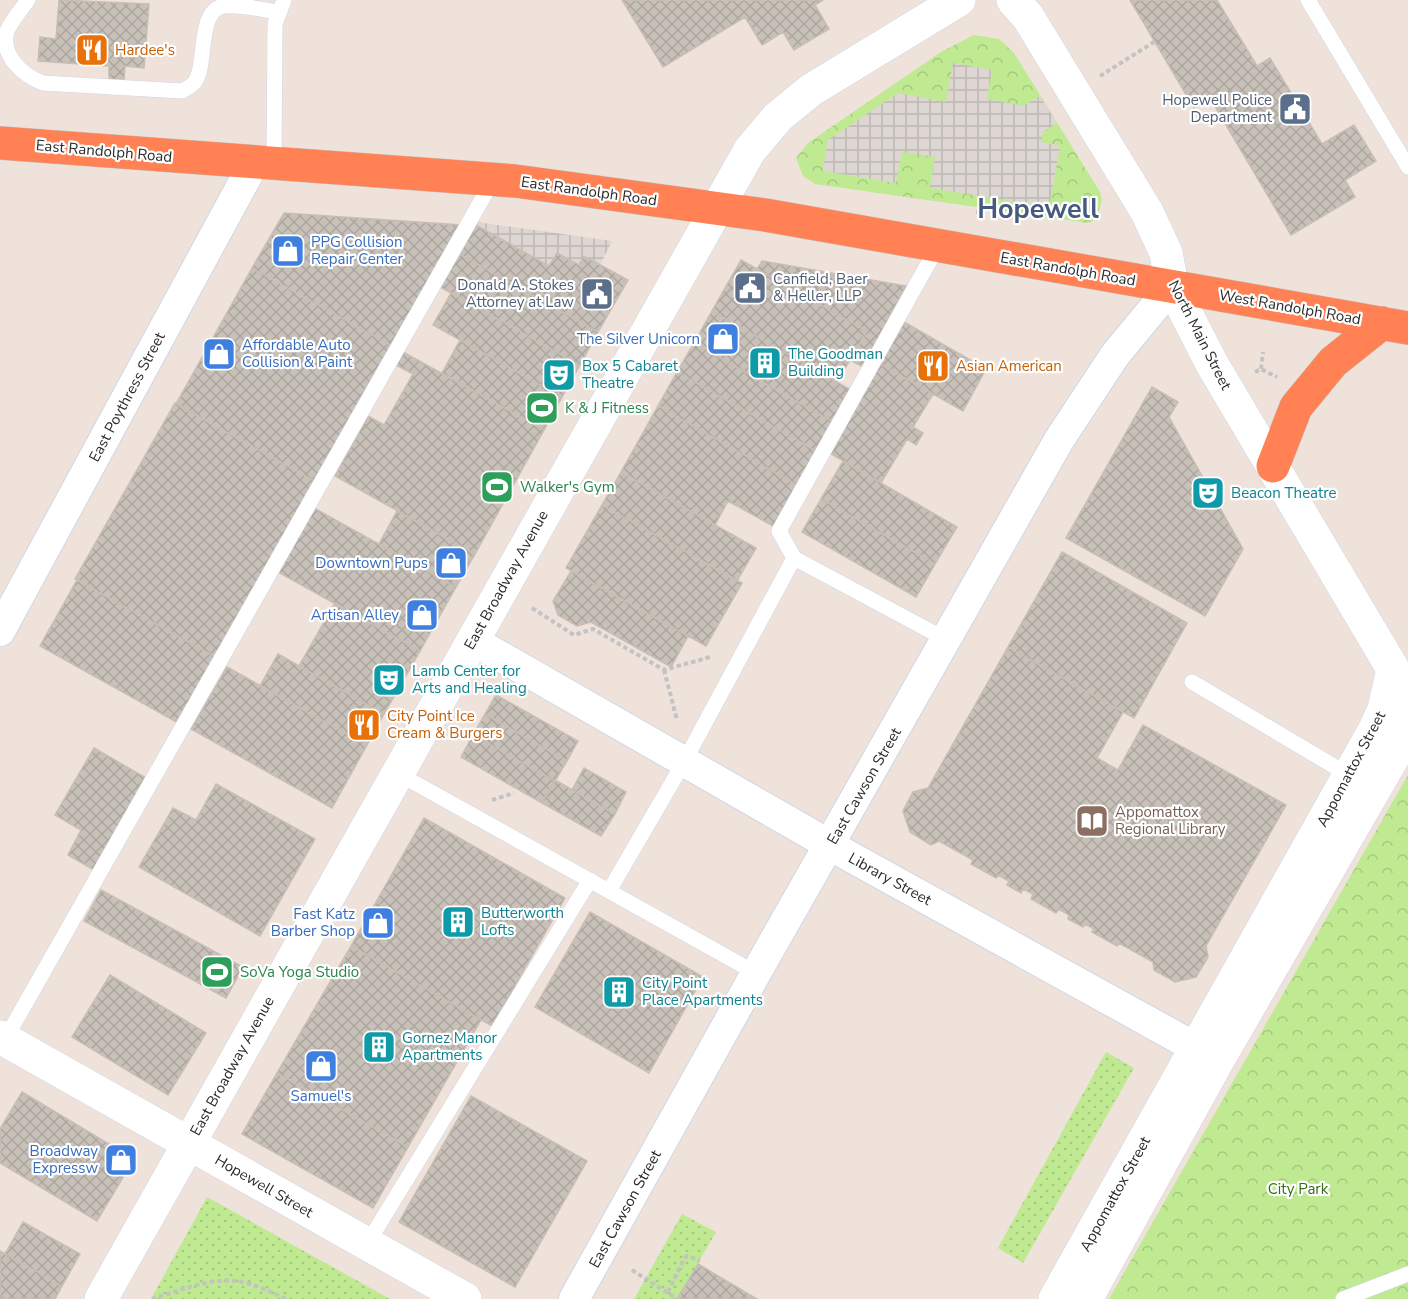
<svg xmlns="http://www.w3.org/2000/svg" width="1408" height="1299" viewBox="0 0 1408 1299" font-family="'Nunito Sans',sans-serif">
<defs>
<pattern id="grass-dots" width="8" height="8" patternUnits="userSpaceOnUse" patternTransform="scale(1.5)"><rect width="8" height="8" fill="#bfea91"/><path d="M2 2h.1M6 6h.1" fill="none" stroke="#a4c97d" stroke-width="1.8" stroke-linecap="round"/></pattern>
<pattern id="forest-crowns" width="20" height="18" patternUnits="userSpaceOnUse" patternTransform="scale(1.5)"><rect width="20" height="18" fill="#bfea91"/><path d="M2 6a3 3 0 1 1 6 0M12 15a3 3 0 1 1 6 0" fill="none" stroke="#a4c97d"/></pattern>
<pattern id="plaza-grid" width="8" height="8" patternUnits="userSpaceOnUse" patternTransform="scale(1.5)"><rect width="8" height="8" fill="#ddd6d2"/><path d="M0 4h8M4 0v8" fill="none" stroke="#beb8b4"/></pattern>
<pattern id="building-cross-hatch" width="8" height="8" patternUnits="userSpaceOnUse" patternTransform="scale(1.5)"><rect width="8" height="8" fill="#c8c1b9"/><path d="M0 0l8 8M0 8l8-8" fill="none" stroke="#aca69f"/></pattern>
</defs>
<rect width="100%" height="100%" fill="#eee2da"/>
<path fill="url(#grass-dots)" d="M1106,1052L1134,1068L1023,1263L998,1248Z
M207,1197L390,1299H151Z
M682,1214L716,1232L677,1299H634Z"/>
<path fill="url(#forest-crowns)" d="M974,35L999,39L1014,53L1100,192L1102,201L1095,220L1087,223L815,184L803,176L796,158L808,143L941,52Z
M1408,775V1299H1109Z"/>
<path fill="url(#plaza-grid)" d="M953,63L992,70L987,99L1023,106L1040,96L1057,123L1043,132L1041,142L1060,146L1049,207L930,188L935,157L902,152L896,183L823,171L828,140L898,93L946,102Z
M477,222L612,241L600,265L584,256L579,265L557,253L549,266L476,225Z"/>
<path fill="url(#building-cross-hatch)" stroke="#c9beb4" stroke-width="1.5" d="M59,0L149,4L144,68L125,66L124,80L109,79V66L38,61L40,37L56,39Z
M622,0H823L815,5L829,29L794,50L783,32L762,45L745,17L663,67Z
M1130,0H1217L1257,66L1270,58L1322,144L1354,125L1376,161L1345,180L1355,197L1291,235L1210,98L1194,108Z
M284,213L461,225L392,346L252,268Z
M476,225L549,266L557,253L579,265L584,256L628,280L598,332L460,254Z
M460,254L598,332L580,365L440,287Z
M741,260L867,331L837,382L712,311Z
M762,261L906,286L863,367L850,360L867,331L757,269Z
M252,268L392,346L316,482L176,404Z
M451,293L580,365L562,397L433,325Z
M712,311L851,390L833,422L694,343Z
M904,322L986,369L963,411L880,364Z
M460,340L562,397L544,430L442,373Z
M694,343L833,422L816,451L677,372Z
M403,352L544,430L475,554L335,476L368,416L384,425L413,374L396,365Z
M880,364L933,394L913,427L923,433L916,445L907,439L881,483L828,452Z
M677,372L816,451L797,485L658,406Z
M1152,387L1178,402L1169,417L1243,549L1205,616L1066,538Z
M175,403L316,482L217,658L75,579Z
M658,406L797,485L773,526L728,501L715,525L621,472Z
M843,461L957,527L935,564L821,499Z
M621,472L756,548L737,581L602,505Z
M821,499L935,564L916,597L802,532Z
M602,505L742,583L706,646L566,568Z
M314,508L456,587L420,651L278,572Z
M397,511L475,554L456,587L379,544Z
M1062,552L1187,623L1134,718L1008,647Z
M571,571L688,636L671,667L591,622L577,626L558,615L553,601Z
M77,580L217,658L180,724L40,646Z
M335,603L420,651L384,714L299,666Z
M1008,647L1123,712L1097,758L1118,770L1143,725L1286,805L1206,946L1208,957L1196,977L1175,982L1154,970L1153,962L1119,943L1117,946L1092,932L1094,929L1085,924L1083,927L1068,919L1069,915L1059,909L1056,913L1031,899L1033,894L1023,889L1021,893L1007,885L1009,881L998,875L996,878L971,864L973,860L939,841L931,845L910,832L903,811L913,792L928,788Z
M278,654L384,714L367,745L260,686Z
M227,667L367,745L332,808L191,729Z
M496,695L578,741L567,761L485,714Z
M485,714L567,761L555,781L473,735Z
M473,735L555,781L542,803L461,757Z
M94,748L146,778L94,870L68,855L81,830L55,815Z
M584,768L626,792L615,814L572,790Z
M555,780L615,814L601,836L542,803Z
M216,784L315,839L260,936L139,867L173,808L196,820Z
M424,818L565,898L492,1026L351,946Z
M101,890L243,967L226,998L84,921Z
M590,912L703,977L649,1073L535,1007Z
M351,946L481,1020L408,1147L277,1073Z
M110,975L206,1033L168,1095L72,1037Z
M277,1073L408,1147L373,1208L242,1134Z
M22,1092L134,1159L97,1221L0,1163V1129Z
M471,1096L587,1161L515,1287L399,1222Z
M23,1222L80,1254L62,1286L5,1254Z
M0,1251L62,1286L55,1299H0Z
M698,1264L757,1299H677Z"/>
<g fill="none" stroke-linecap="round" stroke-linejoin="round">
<g stroke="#d0d7e4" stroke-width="16">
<path id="lane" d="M28,0C21,10 12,20 7,31C0,56 24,76 43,83L182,91C187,88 194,85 196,80C207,62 197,10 224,6C241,4 262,10 279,12
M1308,0L1408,167
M274,164L275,24L284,0
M794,558L779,531L938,246
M1192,682L1349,775
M397,773L756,973
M609,891L684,762L794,558L947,640
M3,1043L493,180
M367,1244L590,880
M1343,1299L1408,1274"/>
</g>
<g stroke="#d0d7e4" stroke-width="32">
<path id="street" d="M0,631L254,163
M472,640L849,856L1218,1060
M574,1299L756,973L1059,440L1115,355L1172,286"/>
</g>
<g stroke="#d0d7e4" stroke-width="34">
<path id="secondary" d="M1013,0L1028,17L1147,212L1166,253L1172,286L1212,364L1393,669C1405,705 1407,718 1395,754L1218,1060L1086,1299
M0,1037L465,1299
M101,1299L750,150L778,117L811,90L959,0
M1055,1299L1375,729L1384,709L1392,674"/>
</g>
<g stroke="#c3c3c3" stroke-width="34">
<path id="highway" d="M0,143L515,181L765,215L1408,328
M1273,466L1296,407L1333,362L1382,323"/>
</g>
<path stroke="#c3c3c3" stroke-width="4" stroke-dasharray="4.5 3" stroke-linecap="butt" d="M1100,76L1154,42
M978,214L980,196
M1261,369L1263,352
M1255,372L1261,369L1277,377
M532,608L574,635L593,629L664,670L710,657
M664,670L677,720
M492,800L514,793
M632,1270L677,1299
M668,1292L684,1259L687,1256L700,1261
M152,1299C178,1291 209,1278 236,1281C253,1283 271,1292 286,1299"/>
<use href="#lane" stroke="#fff" stroke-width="15"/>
<use href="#street" stroke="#fff" stroke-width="30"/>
<use href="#secondary" stroke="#fff" stroke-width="33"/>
<use href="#highway" stroke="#ff8154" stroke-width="33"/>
</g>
<defs>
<g id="restaurant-square" transform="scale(1.725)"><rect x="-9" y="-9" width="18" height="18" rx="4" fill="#e8710a" stroke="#fff"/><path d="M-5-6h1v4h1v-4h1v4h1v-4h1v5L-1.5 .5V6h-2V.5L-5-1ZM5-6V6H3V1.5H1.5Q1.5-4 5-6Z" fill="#fff"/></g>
<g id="civic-square" transform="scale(1.725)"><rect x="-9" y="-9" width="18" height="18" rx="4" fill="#5c6f8a" stroke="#fff"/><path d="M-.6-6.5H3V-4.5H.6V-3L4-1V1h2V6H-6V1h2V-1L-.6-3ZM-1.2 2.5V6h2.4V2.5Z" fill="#fff"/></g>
<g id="shop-square" transform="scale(1.725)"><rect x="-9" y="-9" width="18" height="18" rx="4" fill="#3f7fe0" stroke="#fff"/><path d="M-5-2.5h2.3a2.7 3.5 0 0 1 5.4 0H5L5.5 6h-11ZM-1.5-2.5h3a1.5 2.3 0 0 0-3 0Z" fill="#fff"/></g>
<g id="building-square" transform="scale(1.725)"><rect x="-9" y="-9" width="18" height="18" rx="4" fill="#0f9aa8" stroke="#fff"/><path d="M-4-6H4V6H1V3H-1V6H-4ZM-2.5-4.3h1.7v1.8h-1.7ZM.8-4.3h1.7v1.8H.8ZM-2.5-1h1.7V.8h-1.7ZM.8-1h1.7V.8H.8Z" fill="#fff"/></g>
<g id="theatre-square" transform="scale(1.725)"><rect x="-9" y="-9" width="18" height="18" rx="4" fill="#0f9aa8" stroke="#fff"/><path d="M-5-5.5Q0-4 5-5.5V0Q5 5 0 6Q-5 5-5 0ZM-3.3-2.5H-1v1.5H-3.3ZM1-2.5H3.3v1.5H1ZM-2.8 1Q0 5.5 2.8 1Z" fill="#fff"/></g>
<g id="stadium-square" transform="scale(1.725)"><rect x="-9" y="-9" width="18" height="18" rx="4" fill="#2e9e5b" stroke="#fff"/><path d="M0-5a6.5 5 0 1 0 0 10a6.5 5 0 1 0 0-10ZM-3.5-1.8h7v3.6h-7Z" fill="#fff"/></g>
<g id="library-square" transform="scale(1.725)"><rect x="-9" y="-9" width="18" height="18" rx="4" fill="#8d6e63" stroke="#fff"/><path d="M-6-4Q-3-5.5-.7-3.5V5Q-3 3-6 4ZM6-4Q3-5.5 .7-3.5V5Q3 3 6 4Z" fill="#fff"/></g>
</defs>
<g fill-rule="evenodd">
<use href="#restaurant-square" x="92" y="50"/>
<use href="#civic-square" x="1295" y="109"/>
<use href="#shop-square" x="288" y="251"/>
<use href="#civic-square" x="750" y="288"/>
<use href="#civic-square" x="597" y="294"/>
<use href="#shop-square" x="723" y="339"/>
<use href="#shop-square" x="219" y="354"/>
<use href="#building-square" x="765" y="363"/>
<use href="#restaurant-square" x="933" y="366"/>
<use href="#theatre-square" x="559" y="375"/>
<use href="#stadium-square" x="542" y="408"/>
<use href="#stadium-square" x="497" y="487"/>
<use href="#theatre-square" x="1208" y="493"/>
<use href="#shop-square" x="451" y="563"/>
<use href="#shop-square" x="422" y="615"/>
<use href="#theatre-square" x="389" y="680"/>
<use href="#restaurant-square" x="364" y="725"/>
<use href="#library-square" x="1092" y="821"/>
<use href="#building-square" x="458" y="922"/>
<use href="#shop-square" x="378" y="923"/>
<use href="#stadium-square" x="217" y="972"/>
<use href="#building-square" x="619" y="992"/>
<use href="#building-square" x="379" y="1047"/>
<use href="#shop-square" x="321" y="1066"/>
<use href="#shop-square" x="121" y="1160"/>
</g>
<g text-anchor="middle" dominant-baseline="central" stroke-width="4.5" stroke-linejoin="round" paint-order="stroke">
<g font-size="15" fill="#c56008" stroke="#fff" text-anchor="start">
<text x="115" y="50">Hardee's</text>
<text x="956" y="366">Asian American</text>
<text x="387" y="716">City Point Ice<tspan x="387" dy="17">Cream &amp; Burgers</tspan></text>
</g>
<g font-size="15" fill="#4e5e75" stroke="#fff" text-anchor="end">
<text x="1272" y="100">Hopewell Police<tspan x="1272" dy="17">Department</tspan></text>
<text x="773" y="279" text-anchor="start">Canfield, Baer<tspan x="773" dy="17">&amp; Heller, LLP</tspan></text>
<text x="574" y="285">Donald A. Stokes<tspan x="574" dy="17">Attorney at Law</tspan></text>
</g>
<g font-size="15" fill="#2a2a2a" stroke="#fff">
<text transform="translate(104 151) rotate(5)">East Randolph Road</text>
<text transform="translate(589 191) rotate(8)">East Randolph Road</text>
<text transform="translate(1068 269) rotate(10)">East Randolph Road</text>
<text transform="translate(1290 307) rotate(10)">West Randolph Road</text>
<text transform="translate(1200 335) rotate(63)">North Main Street</text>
<text transform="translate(127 397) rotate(-62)">East Poythress Street</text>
<text transform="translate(506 580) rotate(-61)">East Broadway Avenue</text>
<text transform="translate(1351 769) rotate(-62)">Appomattox Street</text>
<text transform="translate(864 786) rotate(-60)">East Cawson Street</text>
<text transform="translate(890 879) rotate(29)">Library Street</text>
<text transform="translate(232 1066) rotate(-61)">East Broadway Avenue</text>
<text transform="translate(264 1186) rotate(30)">Hopewell Street</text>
<text transform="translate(1115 1194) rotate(-61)">Appomattox Street</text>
<text transform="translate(625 1209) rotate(-61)">East Cawson Street</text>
</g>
<g font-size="15" fill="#366cbe" stroke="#fff" text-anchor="end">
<text x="311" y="242" text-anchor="start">PPG Collision<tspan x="311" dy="17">Repair Center</tspan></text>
<text x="700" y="339">The Silver Unicorn</text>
<text x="242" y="345" text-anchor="start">Affordable Auto<tspan x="242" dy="17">Collision &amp; Paint</tspan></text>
<text x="428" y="563">Downtown Pups</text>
<text x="399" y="615">Artisan Alley</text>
<text x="355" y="914">Fast Katz<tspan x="355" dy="17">Barber Shop</tspan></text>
<text x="321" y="1096" text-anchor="middle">Samuel's</text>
<text x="98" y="1151">Broadway<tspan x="98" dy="17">Expressw</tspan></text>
</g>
<g font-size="15" fill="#0d838f" stroke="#fff" text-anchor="start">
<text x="788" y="354">The Goodman<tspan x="788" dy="17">Building</tspan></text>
<text x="582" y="366">Box 5 Cabaret<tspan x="582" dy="17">Theatre</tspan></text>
<text x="1231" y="493">Beacon Theatre</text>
<text x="412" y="671">Lamb Center for<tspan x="412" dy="17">Arts and Healing</tspan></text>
<text x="481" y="913">Butterworth<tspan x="481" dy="17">Lofts</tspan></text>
<text x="642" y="983">City Point<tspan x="642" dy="17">Place Apartments</tspan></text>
<text x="402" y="1038">Gornez Manor<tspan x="402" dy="17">Apartments</tspan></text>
</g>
<g font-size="15" fill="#27864d" stroke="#fff" text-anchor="start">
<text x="565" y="408">K &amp; J Fitness</text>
<text x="520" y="487">Walker's Gym</text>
<text x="240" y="972">SoVa Yoga Studio</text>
</g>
<g font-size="15" fill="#785e54" stroke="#fff" text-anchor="start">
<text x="1115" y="812">Appomattox<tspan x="1115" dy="17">Regional Library</tspan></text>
</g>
<g font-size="15" fill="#356e13" stroke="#fff">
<text x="1298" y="1189">City Park</text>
</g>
<g font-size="27" font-weight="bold" fill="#465a7f" stroke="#fff">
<text x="1038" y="209">Hopewell</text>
</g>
</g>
</svg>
